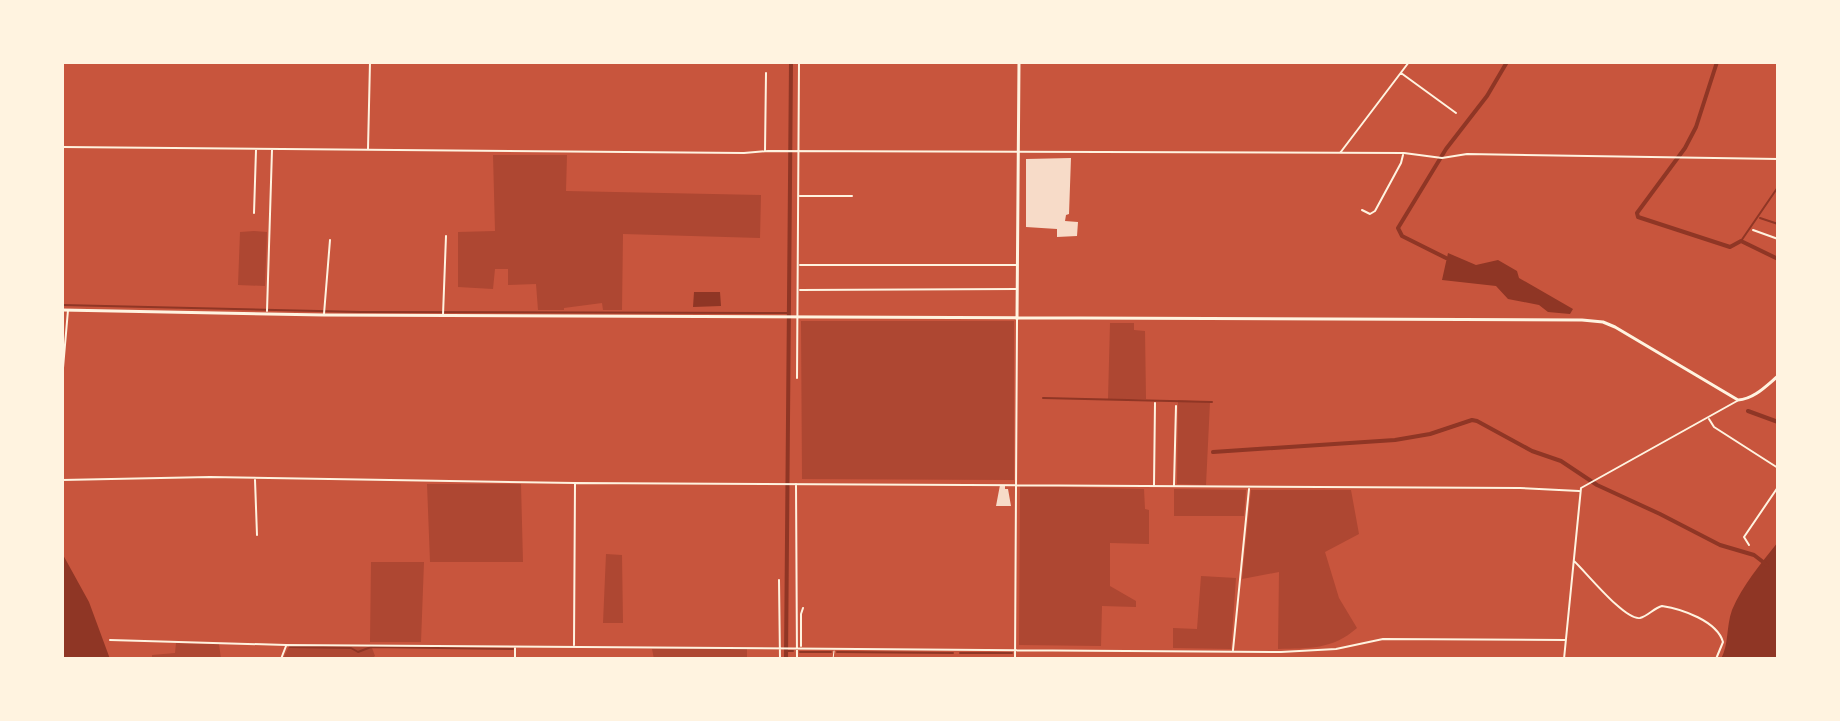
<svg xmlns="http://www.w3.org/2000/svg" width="1840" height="721" viewBox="0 0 1840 721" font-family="Rubik,sans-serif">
<rect width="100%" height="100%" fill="#c8553d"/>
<path fill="#ae4732" d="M493,155H567L566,191L761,195L760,238L623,234L622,310H603L602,303L564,308V310H538L536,284L508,285V269H495L493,289L458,287V232L495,231Z
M254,231L267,232L265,286L238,285L240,232Z
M801,321H1014V480L802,479Z
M1110,323H1134V330L1145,331L1146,399H1108Z
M1178,400L1210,402L1206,485L1177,484Z
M427,484H521L523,562H430Z
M1020,486L1144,489L1145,509L1149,510V544L1110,543V586L1136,601V607L1102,606L1101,646L1019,645Z
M1174,489L1246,490L1244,516H1174Z
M1251,490H1351L1359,534L1325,552L1339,598L1357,628C1332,650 1309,648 1278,649L1279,572L1242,579Z
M606,554L622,555L623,623H603Z
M371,562H424L421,642H370Z
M1201,576L1236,578L1231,649L1173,648V628L1197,629Z
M176,643L219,644L221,659H152V655L175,653Z
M292,645L365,646L372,648L375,656L371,659H283L289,646Z
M652,649H747V659H654Z"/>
<path fill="#8f3625" d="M1448,253L1476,265L1498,260L1517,271L1519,278L1573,309L1570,314L1548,312L1539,305L1508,299L1496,286L1442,280Z
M694,292H720L721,306L693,307Z
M1778,542V659H1721C1729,644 1726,627 1732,610C1742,586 1762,562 1778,542Z
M62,553L89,602L110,659H62Z"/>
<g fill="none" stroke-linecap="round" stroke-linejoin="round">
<path stroke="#8f3625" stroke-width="2" d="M1760,218L1778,224
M1741,241L1778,187
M62,305L361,312L789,313
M1043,398L1212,402
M290,647L351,648L358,652L371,647L513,649
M786,651H793
M800,652H831
M837,652L953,653
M960,653H1012
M971,659H972"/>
<path stroke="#8f3625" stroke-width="4" d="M1717,62L1696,127L1685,148L1637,213L1638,217L1730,247L1741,241L1778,259
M1446,258L1402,236L1398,228L1446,149L1487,96L1507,62
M1748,411L1778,422
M1213,452L1395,440L1430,434L1472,420L1477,421L1532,451L1561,461L1597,485L1660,514L1720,545L1754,555L1767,565
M786,659L791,62"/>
</g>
<path fill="#f7dbc8" d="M1071,158L1069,214L1066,215L1065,221L1078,222L1077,236L1057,237V229L1026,227V159Z
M1000,485H1005V489H1008L1011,506H996Z"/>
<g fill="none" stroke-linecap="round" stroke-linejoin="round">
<path stroke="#fff3e0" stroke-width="1" d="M833,659L834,651"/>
<path stroke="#fff3e0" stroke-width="2" d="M1401,73L1456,113
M62,147L744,153L768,151L1404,153L1442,158L1467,154L1778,159
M368,149L370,62
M765,151L766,73
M1340,153L1409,62
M800,196H852
M1362,210L1370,214L1375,211L1401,163L1403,155
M254,213L256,150
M1753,230L1778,239
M800,265H1017
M800,290L1017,289
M267,311L272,150
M324,314L330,240
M443,315L446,236
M63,368L68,310
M797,378L799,62
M1709,419L1714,427L1778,468
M62,480L210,477L575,483L1520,488L1579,491
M255,480L257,535
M796,484L797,659
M1154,485L1155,403
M1174,485L1176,406
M1749,545L1744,537L1778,487
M1574,561C1586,572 1625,621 1640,618C1648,616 1654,608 1662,606C1682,609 1717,621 1723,642L1716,659
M779,580L780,659
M110,640L286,645L1281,652L1336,649L1383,639L1566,640
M574,645L575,484
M801,646V614L803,608
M1233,650L1249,489
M281,659L286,646
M515,659V648
M1015,659L1017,320
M1564,659L1581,488L1737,401"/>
<path stroke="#fff3e0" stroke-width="3" d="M62,310L324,315L1582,320L1603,322L1615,327L1738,400C1754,399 1766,386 1778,376
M1017,319L1019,62"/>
</g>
<rect width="1840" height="721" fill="none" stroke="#fff3e0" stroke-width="128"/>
</svg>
